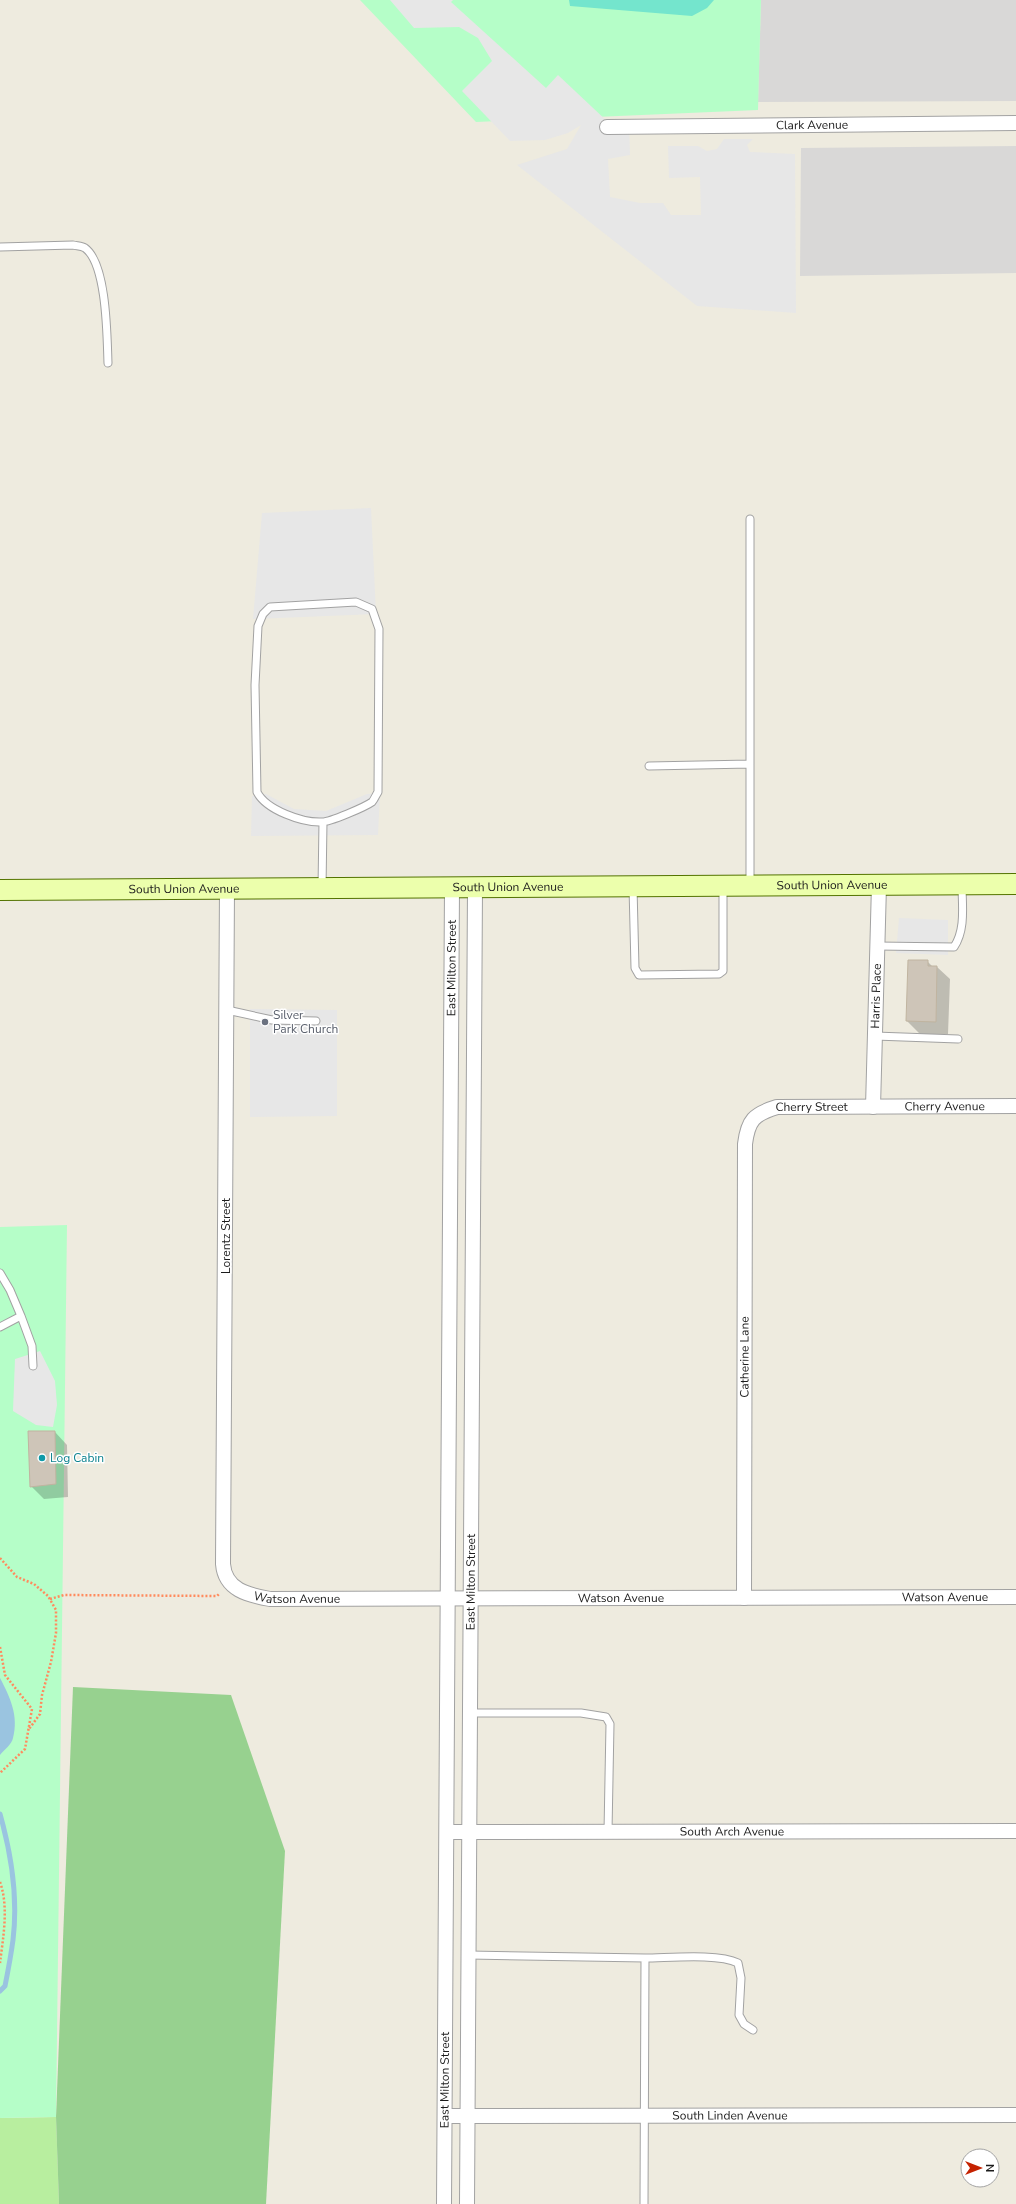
<svg xmlns="http://www.w3.org/2000/svg" width="1016" height="2204" viewBox="0 0 1016 2204" font-family="'Nunito Sans',sans-serif">
<rect width="100%" height="100%" fill="#eeebdf"/>
<path fill="#d9d8d7" d="M761,0H1016V101L758,102Z
M1016,146V273L800,276L801,148Z"/>
<path fill="#b8ee9f" d="M56,2117L59,2204H0V2118Z"/>
<path fill="#97d18f" d="M73,1687L231,1695L285,1851L266,2204H59L56,2117Z"/>
<path fill="#b5fec8" d="M360,0H761L758,110L476,122Z
M67,1225L56,2117L0,2118V1227Z"/>
<path fill="#74e5cd" d="M569,0H714L707,8L692,16L570,6Z"/>
<path fill="#e7e7e7" d="M390,0H453L451,2L546,88L558,75L609,123H629L630,155L608,159L610,197L640,203H663L671,215H701L700,177L669,178L668,146H698L707,151L717,149L724,139H753L747,145L750,152L795,154L796,313L697,306L517,165L567,149L581,125L568,133L545,140L510,141L462,91L492,61L478,38L459,27L414,28Z
M371,508L376,614L253,619L262,513Z
M380,793L378,835L251,836L252,796L266,794L294,809L326,811L367,794Z
M899,918L948,920V955L896,953Z
M250,1009L337,1010V1116L250,1117Z
M40,1351L55,1381L57,1405L53,1427L36,1425L13,1411L15,1359Z"/>
<path fill="#9ac4e0" d="M0,1678C10,1697 19,1716 13,1738C12,1744 4,1750 0,1755Z"/>
<path fill="#0003" d="M927,961L933,967H937L950,979L948,1034H920L907,1021Z
M55,1432L67,1445L68,1497L44,1499L31,1486Z"/>
<g fill="none" stroke-linecap="round" stroke-linejoin="round">
<path stroke="#9ac4e0" stroke-width="5" d="M0,1814C11,1853 18,1899 13,1940C11,1955 8,1971 5,1986L0,1991"/>
</g>
<path fill="#cec5b8" stroke="#c0b4a0" d="M908,960H928V966H937L936,1022L906,1021Z
M28,1431H55L56,1484L30,1487Z"/>
<g fill="none" stroke-linecap="round" stroke-linejoin="round">
<g stroke="#a2a2a2" stroke-width="9">
<path id="lane" d="M0,247L73,245C77,246 82,246 85,248C107,264 107,337 108,363
M750,519V884
M356,602L372,609L379,629L378,792C376,795 374,800 372,802C365,807 330,822 322,822C303,823 266,810 257,792L255,685L258,626L263,614L270,607Z
M649,766L750,764
M633,887L635,968L639,975L719,974L723,971V886
M322,888L323,822
M877,946L954,947C966,929 962,905 962,885
M227,1010L272,1020L316,1021
M875,1036L958,1039
M0,1273L10,1290L21,1316L0,1327
M21,1316L32,1346L33,1366
M471,1713H581L606,1717L610,1724L608,1832
M469,1955L645,1958L644,2204
M645,1958C668,1958 718,1953 738,1963L741,1978L739,2015L744,2024L753,2030"/>
</g>
<g stroke="#a2a2a2" stroke-width="16">
<g id="street">
<path id="s1" d="M607,127L1016,123"/>
<path id="s2" d="M227,888L223,1564C225,1590 248,1595 270,1599L1016,1597"/>
<path id="s3" d="M873,1107L879,885"/>
<path id="s4" d="M744,1598L745,1144C748,1120 754,1114 777,1107L1016,1106"/>
<path id="s5" d="M447,1832L1016,1831"/>
<path id="s6" d="M445,2116L1016,2115"/>
<path id="s7" d="M444,2204L452,888"/>
<path id="s8" d="M467,2204L475,888"/>
</g>
</g>
<g stroke="#537300" stroke-width="22">
<g id="secondary">
<path id="s9" d="M0,890L1016,884"/>
</g>
</g>
<path stroke="#ff8b5e" stroke-width="2.5" stroke-dasharray="2 2" stroke-linecap="butt" d="M0,1558L17,1577L34,1584L48,1596L56,1610V1633L51,1662L42,1695L40,1714L29,1729
M50,1599L64,1595L217,1596L219,1594
M0,1647L5,1675L32,1709L25,1749L0,1773
M0,1882C9,1907 3,1938 0,1963"/>
<use href="#lane" stroke="#fff" stroke-width="7"/>
<use href="#street" stroke="#fff" stroke-width="14"/>
<use href="#secondary" stroke="#ecffac" stroke-width="20"/>
</g>
<circle fill="#6b7280" stroke="#fff" stroke-width="1.5" cx="265" cy="1022" r="4"/>
<circle fill="#0f9aa8" stroke="#fff" stroke-width="1.5" cx="42" cy="1458" r="4"/>
<g text-anchor="middle" dominant-baseline="central" stroke-width="3" stroke-linejoin="round" paint-order="stroke">
<g font-size="12" fill="#1b1b1b" stroke="#fff">
<text stroke="none"><textPath href="#s1" startOffset="205">Clark Avenue</textPath></text>
<text stroke="none"><textPath href="#s9" startOffset="832">South Union Avenue</textPath></text>
<text stroke="none"><textPath href="#s9" startOffset="508">South Union Avenue</textPath></text>
<text stroke="none"><textPath href="#s9" startOffset="184">South Union Avenue</textPath></text>
<text stroke="none"><textPath href="#s7" startOffset="1236">East Milton Street</textPath></text>
<text stroke="none"><textPath href="#s3" startOffset="111">Harris Place</textPath></text>
<text stroke="none"><textPath href="#s4" startOffset="675">Cherry Avenue</textPath></text>
<text stroke="none"><textPath href="#s4" startOffset="542">Cherry Street</textPath></text>
<text transform="translate(226 1236) rotate(-90)">Lorentz Street</text>
<text stroke="none"><textPath href="#s4" startOffset="241">Catherine Lane</textPath></text>
<text stroke="none"><textPath href="#s8" startOffset="622">East Milton Street</textPath></text>
<text stroke="none"><textPath href="#s2" startOffset="767">Watson Avenue</textPath></text>
<text stroke="none"><textPath href="#s2" startOffset="1415">Watson Avenue</textPath></text>
<text stroke="none"><textPath href="#s2" startOffset="1091">Watson Avenue</textPath></text>
<text stroke="none"><textPath href="#s5" startOffset="285">South Arch Avenue</textPath></text>
<text stroke="none"><textPath href="#s7" startOffset="124">East Milton Street</textPath></text>
<text stroke="none"><textPath href="#s6" startOffset="285">South Linden Avenue</textPath></text>
</g>
<g font-size="12" fill="#5b616d" stroke="#fff" text-anchor="start">
<text x="273" y="1015">Silver<tspan x="273" dy="14">Park Church</tspan></text>
</g>
<g font-size="12" fill="#0d838f" stroke="#fff" text-anchor="start">
<text x="50" y="1458">Log Cabin</text>
</g>
</g>
<g transform="translate(980 2168) rotate(90)"><circle r="19" fill="#ffffff" stroke="#a4a4a4"/>
<path d="M0-3L7 15L0 10L-7 15Z" fill="#c52200"/>
<text y="-6" font-size="11" font-weight="bold" text-anchor="middle" fill="#1b1b1b">N</text>
</g>
</svg>
